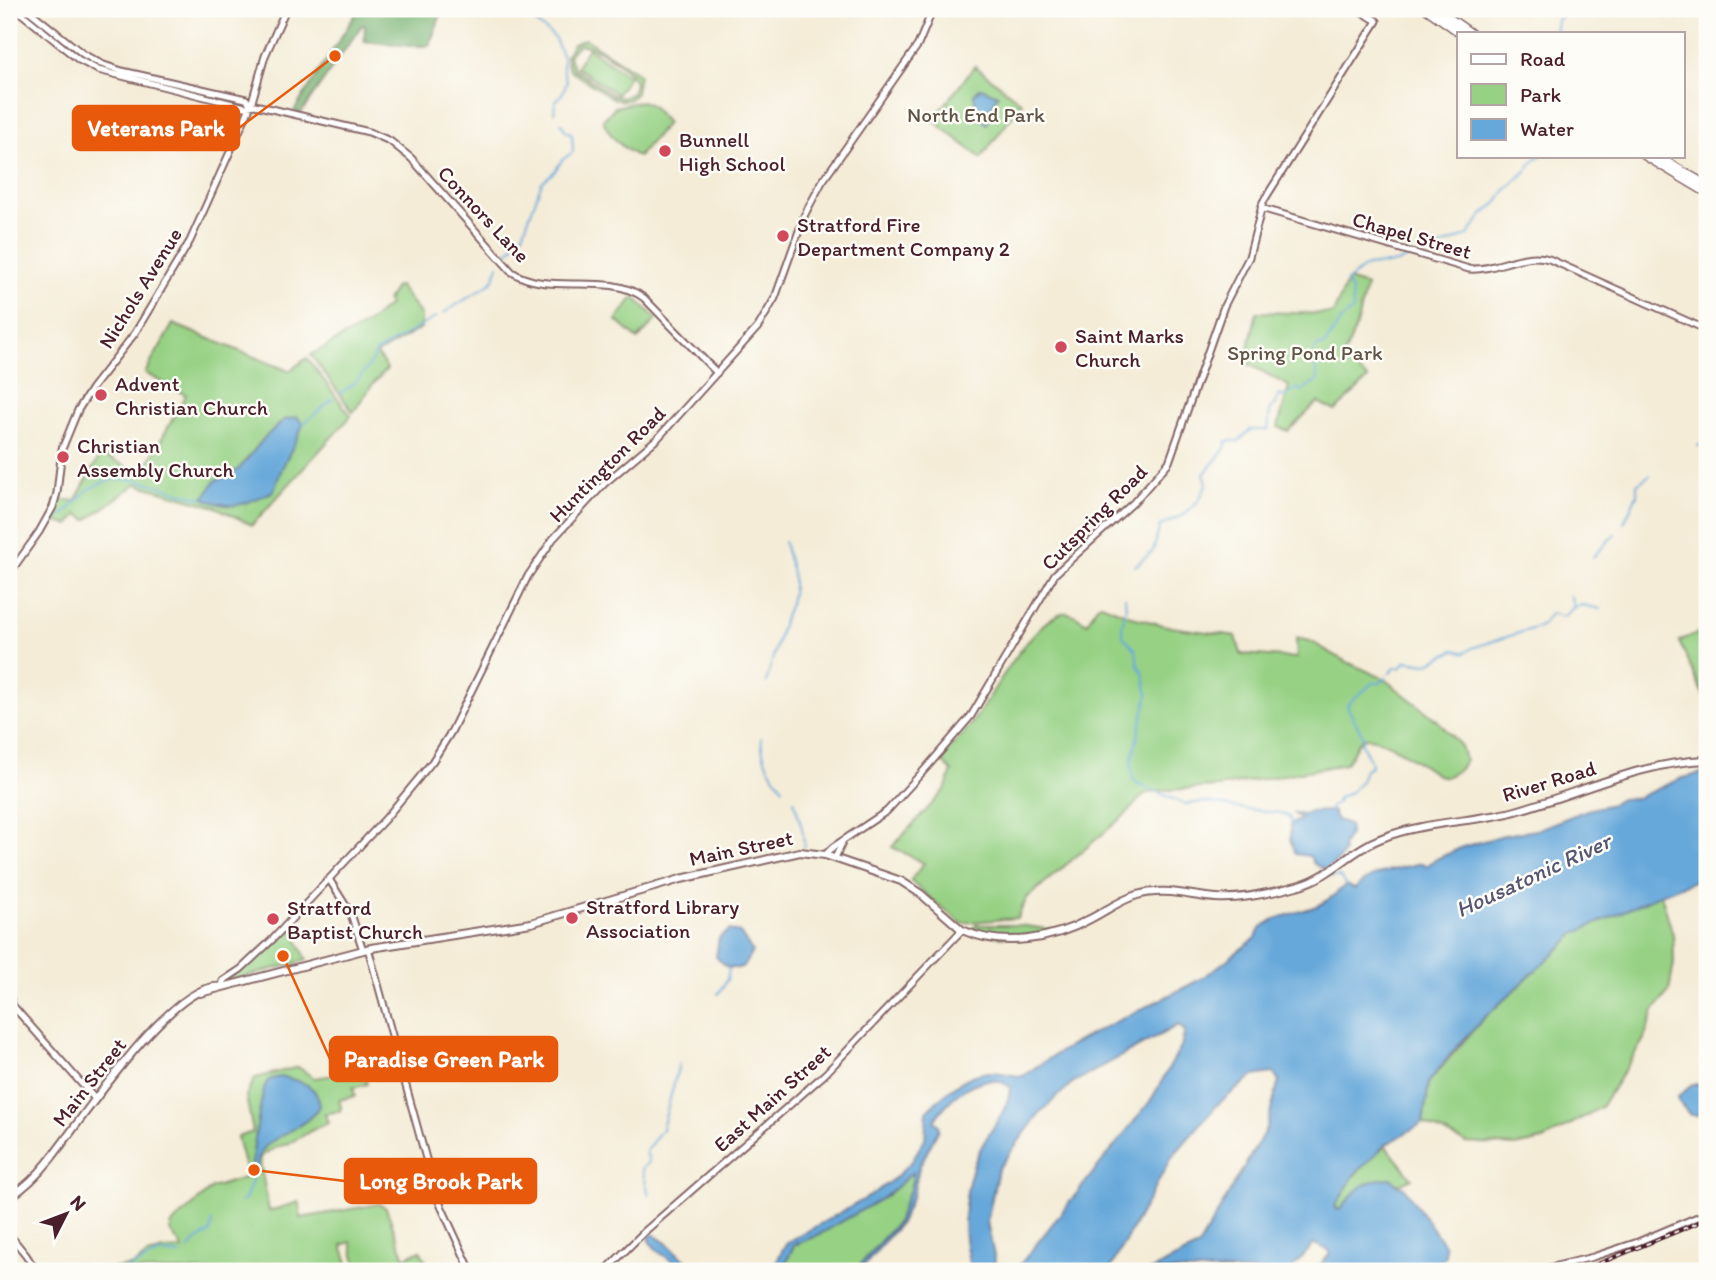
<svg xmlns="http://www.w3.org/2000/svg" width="1716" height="1280" viewBox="0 0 1716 1280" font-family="Itim,sans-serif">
<rect width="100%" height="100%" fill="#fdfcf7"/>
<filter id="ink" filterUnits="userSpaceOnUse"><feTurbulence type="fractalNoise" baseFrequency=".0143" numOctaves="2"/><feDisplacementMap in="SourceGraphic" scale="14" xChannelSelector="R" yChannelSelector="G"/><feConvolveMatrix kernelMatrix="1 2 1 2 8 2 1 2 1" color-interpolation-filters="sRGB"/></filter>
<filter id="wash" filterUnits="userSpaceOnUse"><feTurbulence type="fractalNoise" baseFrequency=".00686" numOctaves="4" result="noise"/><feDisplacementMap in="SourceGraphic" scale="28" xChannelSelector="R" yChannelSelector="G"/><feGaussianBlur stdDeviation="1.57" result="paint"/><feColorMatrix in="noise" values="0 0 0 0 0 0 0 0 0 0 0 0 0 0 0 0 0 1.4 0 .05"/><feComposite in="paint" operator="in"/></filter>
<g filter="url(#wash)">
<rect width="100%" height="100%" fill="#f4ecd7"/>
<path fill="#96d184" stroke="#707858" stroke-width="2" fill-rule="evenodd" d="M585,39L639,74L636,93L630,99L622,101L614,99L574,73L568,67L566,55L573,44ZM579,45C592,43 632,69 635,83L632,93L622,98L613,95L574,69L569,57L572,51Z
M588,48L629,76L617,94L576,67Z
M975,66L1022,103L981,158L933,120Z
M642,101L652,106L667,123L638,157C622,147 610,138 603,120L615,107Z
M1348,280L1366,286L1356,327L1343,358L1368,379L1335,411L1318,402L1288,431L1278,427L1289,386L1245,362L1257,312L1333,314Z
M399,286L421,315V328L377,354L387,369L373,384L353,412L311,355L368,323L389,305L387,301L395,287Z
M634,297L657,319L638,339L616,320Z
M173,324L289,371L307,358L351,416L252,525L216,507L136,484L87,520L78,514L69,525L50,521L60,499L75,501L101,454L142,474L186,395L145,373Z
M1101,604L1136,618L1171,627L1236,636L1241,654L1297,658L1296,638L1310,641L1347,662L1383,678L1437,720L1461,746L1465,760L1460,769L1446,777L1437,775C1424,767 1372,727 1360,741C1353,748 1353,756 1345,764L1218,787L1165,790L1144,794L1126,814L1027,898L1017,918L961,923L910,881L924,863L892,847L945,790L952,771L941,760L943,756C952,746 961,737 969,727C991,699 1029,623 1062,613C1071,611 1080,619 1087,623L1097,606Z
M1707,629V703L1679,641Z
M1661,894L1673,935L1674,963L1669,991L1654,1011L1644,1039L1601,1107L1543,1140L1516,1146L1466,1143L1423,1123L1429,1082L1482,1020L1576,933Z
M977,925H1019L1053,930C1026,938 998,940 972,930Z
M287,928L292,929L307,960L226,982Z
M361,1065L367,1084L353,1088L355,1096L339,1100L341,1107L340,1111L325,1114L328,1123C314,1128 309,1132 297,1139C285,1146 271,1147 261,1157V1167L269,1211L299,1202L301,1218L379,1204L386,1208L405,1258L420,1250L431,1271H358L351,1242L342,1245L349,1266L339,1271H102L134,1265L147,1255L163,1250L183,1249L170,1231L172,1224L212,1188L247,1177L237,1137L253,1132L246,1096L255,1078L298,1067L314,1078L335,1075L337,1077L350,1074L349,1068Z
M1385,1145L1412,1178L1339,1210L1335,1207L1354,1175Z
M913,1172C913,1190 902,1204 898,1221L855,1271H782L794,1245L820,1234L886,1196Z"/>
<path fill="#78b372" stroke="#61694e" stroke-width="2" d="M359,9H443L429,46H409L364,41L365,26L362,25L301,113L294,111Z"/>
<path fill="#66a8da" stroke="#586482" stroke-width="2" d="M981,88L998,95L990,108L987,124L977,115L974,94Z
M297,417L303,424C297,443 285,458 279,476C276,483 277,486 272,492C244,504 233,512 204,498L215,481L238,470L265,437L284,420Z
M1707,772V878L1691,882L1661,894L1576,933L1482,1020L1454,1050L1429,1082L1423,1123L1385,1145L1354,1175L1335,1207L1338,1210L1341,1209C1355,1190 1366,1178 1391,1178L1397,1185L1403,1186L1445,1246V1256L1432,1271H1411L1405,1268L1401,1271H1321L1320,1265L1330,1254L1329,1250L1314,1244L1290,1271H1150L1198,1247L1266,1129L1279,1080L1273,1073L1253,1076L1218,1104L1171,1158L1109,1271H1015L1151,1100L1181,1047L1185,1031L1178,1025L1072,1083L1039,1114L998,1169L987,1222L995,1261L994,1271H969C970,1260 966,1250 965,1239C962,1212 967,1179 978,1154C987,1132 1009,1112 1010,1087C984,1067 948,1097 934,1121L938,1124L939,1129L919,1167L913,1195L901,1222L860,1271H855L898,1221C902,1204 913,1190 913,1172L886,1196L820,1234L794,1245L782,1271H773L783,1248L788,1242L870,1196L896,1177L911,1162L925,1139L927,1111C943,1095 965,1073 989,1072C1000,1071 1012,1076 1023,1076C1076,1037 1137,1013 1195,982C1217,970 1235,952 1256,938C1262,915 1301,914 1319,905C1328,901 1337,893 1346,885L1355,889C1369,872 1401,868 1422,863L1427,866L1434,860L1463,847L1504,835L1536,830L1587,810L1612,804L1621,799L1637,798L1682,778Z
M1332,811L1337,820L1349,824L1350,832L1343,846L1344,852L1339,860L1325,870L1313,863L1310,856L1295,854L1290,839V824L1302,819L1293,813L1304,815L1310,812Z
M730,930L740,933L752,951C745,966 743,972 725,966L716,957L719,938Z
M283,1077C300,1081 319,1085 319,1106C307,1130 266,1135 259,1157C257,1162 258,1168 257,1174L252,1176C249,1169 262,1088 267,1082C271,1077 277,1078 283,1077Z
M1707,1083V1104L1699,1115H1690L1679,1102L1678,1097L1692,1085Z
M653,1234L669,1245L681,1257L704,1271H687L659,1252L649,1241V1236Z"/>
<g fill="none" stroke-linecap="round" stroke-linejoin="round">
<path stroke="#66a8da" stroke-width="2" d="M534,21L554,37L563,57V69L567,82L562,94L555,102L554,113
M1555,33L1557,20L1565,12L1564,9
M1422,250L1437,248L1468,235L1482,216L1499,201L1504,192L1526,171L1535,159L1541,156
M504,257L523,234L542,182L555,171L562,160L573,152L572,134L566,131L561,123
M444,313L488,285L494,279L498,265
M341,393L356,382L368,367L377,352L436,317
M303,424L333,399
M1698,446L1707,442
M54,521C71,512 77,497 91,488C128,465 165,492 203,498
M1624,523L1637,495V484L1650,475
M1593,557L1615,534
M1135,566L1153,551L1160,526L1185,514L1199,500L1207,483L1204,474L1224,450L1227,441H1239L1250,430H1268L1270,408L1275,405L1279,395L1285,397L1297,388L1301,391L1318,380L1313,353L1317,347L1325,345L1340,321L1353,310L1352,292L1346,282C1349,279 1363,268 1367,266L1397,263L1413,255
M1125,597L1126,608L1122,626L1123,636L1136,650L1138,666L1143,672L1148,695L1131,763L1133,779L1137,783L1185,804L1207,802L1236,808L1281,813L1289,817L1292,824
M1575,607L1582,605L1600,609
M1390,673L1396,667L1400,668L1406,661L1427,664L1455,650L1465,653L1472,648L1541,626L1551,613L1563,617L1574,607L1570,595
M766,683L783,621L790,604L793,588V577L784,542
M761,738C762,760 770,771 783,788
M794,800L803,832L804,847
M1329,813L1331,807L1336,804L1339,798L1352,791L1361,781L1365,769L1371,766L1370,760L1362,744L1363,736L1347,706C1354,696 1364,692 1372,683H1380L1386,677
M1329,873L1330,876L1340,877L1347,887
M718,994L727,980L729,968
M649,1195L642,1169L649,1162L646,1151L662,1129L679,1064
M240,1202L245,1200L254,1175
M189,1250C192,1247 193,1244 196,1241C206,1232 211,1239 212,1221
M123,1271L160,1253L181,1255"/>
</g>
</g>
<g filter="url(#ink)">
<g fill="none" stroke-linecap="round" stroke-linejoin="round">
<g stroke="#866767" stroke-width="9">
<path id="secondary" d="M16,9L79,60L98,70L245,107L255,105L369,132L390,141L411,158L512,272C550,297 607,270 644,298L717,373
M27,9L83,54L101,64L122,71L246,99L251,105
M1261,208L1469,269C1497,271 1522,251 1549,259L1707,330
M9,574L39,532L53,507L57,493L62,449L78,410L92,388L135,333L190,241L251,105L265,56L286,9
M825,855L833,847L887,811L927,767L971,716L1055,574L1134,502L1169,462L1224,306L1249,257L1263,202L1377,21L1357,9
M835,858L842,843
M329,879L351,914L363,950
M368,948L436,1195L471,1271
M222,987L223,981L241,969L272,940L386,818L432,762L451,732L528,576L553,539L605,483L658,438L758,327L775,298L805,214L822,182L918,45L933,9
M9,995L13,1006L95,1099
M9,1234L26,1255L36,1271
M605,1271L644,1232L825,1074L962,930
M1536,1271L1593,1257L1638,1242L1707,1213"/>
</g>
<g stroke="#866767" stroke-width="10">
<path id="primary" d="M200,993L371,948L531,923L681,879L800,852L825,855L901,881L921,894L962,930C1003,948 1052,940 1090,919C1106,911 1120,900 1137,895C1165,887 1189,896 1216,898C1242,900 1275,892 1300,885C1332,876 1352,849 1382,838C1419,823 1468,822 1508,813C1574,796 1638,762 1707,760
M9,1198C24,1188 37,1176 48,1162C78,1126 173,978 222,987"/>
</g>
<g stroke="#866767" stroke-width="10">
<path id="highway" d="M1426,9L1460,33
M1437,9L1471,33
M1645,156L1707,193
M1657,156L1707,185"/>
</g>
<use href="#secondary" stroke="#fff" stroke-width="5"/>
<use href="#primary" stroke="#fff" stroke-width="6"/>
<use href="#highway" stroke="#fff" stroke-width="7"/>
<g stroke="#4a1f2b" stroke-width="4.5">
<path id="rail" d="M1581,1271L1707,1219"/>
</g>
<use href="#rail" stroke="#fdfcf7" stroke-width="2" stroke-dasharray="5" stroke-linecap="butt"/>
</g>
</g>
<g fill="#d1495b" stroke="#fdfcf7" stroke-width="2.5">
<circle cx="665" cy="151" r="7"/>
<circle cx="783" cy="236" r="7"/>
<circle cx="1061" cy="347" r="7"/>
<circle cx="101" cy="395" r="7"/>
<circle cx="63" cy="457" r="7"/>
<circle cx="572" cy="918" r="7"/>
<circle cx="273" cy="919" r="7"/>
</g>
<g text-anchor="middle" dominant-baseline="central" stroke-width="5" stroke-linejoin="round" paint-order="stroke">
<g font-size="21" fill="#615446" stroke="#fdfcf7">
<text x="976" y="114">North End Park</text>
<text x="1305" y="352">Spring Pond Park</text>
</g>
<g font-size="21" fill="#4a1f2b" stroke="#fdfcf7" text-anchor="start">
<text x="679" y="139">Bunnell<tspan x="679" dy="24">High School</tspan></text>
<text x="797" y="224">Stratford Fire<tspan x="797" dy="24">Department Company 2</tspan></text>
<text x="1075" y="335">Saint Marks<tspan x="1075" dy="24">Church</tspan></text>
<text x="115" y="383">Advent<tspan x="115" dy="24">Christian Church</tspan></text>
<text x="77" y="445">Christian<tspan x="77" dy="24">Assembly Church</tspan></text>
<text x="586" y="906">Stratford Library<tspan x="586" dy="24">Association</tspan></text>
<text x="287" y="907">Stratford<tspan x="287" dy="24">Baptist Church</tspan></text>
</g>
<g font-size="21" fill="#4a1f2b" stroke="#fdfcf7">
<text transform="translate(484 214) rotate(47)">Connors Lane</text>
<text transform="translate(1412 235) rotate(16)">Chapel Street</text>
<text transform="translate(140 288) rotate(-58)">Nichols Avenue</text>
<text transform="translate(607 464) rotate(-45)">Huntington Road</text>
<text transform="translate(1094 517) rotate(-45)">Cutspring Road</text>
<text transform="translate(1549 781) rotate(-17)">River Road</text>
<text transform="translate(741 848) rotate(-12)">Main Street</text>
<text transform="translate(89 1082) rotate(-52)">Main Street</text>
<text transform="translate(772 1098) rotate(-42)">East Main Street</text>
</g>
<g font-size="23" font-style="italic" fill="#555671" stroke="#fdfcf7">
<text transform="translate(1533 875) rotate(-25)">Housatonic River</text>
</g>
</g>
<path fill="none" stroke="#e8590c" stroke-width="2.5" d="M335 56L239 128M283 956L330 1059M254 1170L345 1181"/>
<g fill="#e8590c" stroke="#fdfcf7" stroke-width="2.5">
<circle cx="335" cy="56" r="7"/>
<circle cx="283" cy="956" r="7"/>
<circle cx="254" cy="1170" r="7"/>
</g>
<g fill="#e8590c" stroke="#e8590c" stroke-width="2.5">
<rect x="73" y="106" width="166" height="44" rx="7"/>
<rect x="330" y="1037" width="227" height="44" rx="7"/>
<rect x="345" y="1159" width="191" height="44" rx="7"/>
</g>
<g font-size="23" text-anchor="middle" font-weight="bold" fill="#fff">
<text x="156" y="136">Veterans Park</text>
<text x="444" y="1067">Paradise Green Park</text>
<text x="441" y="1189">Long Brook Park</text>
</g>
<rect width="1716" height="1280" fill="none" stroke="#fdfcf7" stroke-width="35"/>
<rect x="1457" y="32" width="228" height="126" fill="#fdfcf7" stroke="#b5a4a5" stroke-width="2"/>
<rect x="1471" y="54" width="35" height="10" fill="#ffffff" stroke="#b5a4a5" stroke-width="2"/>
<text x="1520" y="66" font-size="21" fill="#4a1f2b">Road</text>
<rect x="1471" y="84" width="35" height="21" fill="#96d184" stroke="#b5a4a5" stroke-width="2"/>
<text x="1520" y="102" font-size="21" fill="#4a1f2b">Park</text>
<rect x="1471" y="119" width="35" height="21" fill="#66a8da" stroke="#b5a4a5" stroke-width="2"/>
<text x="1520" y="136" font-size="21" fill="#4a1f2b">Water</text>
<g transform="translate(66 1214) rotate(48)" stroke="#fdfcf7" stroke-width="5" paint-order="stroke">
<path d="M0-5L12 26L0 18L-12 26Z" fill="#4a1f2b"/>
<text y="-10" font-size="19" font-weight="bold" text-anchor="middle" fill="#4a1f2b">N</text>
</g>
</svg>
